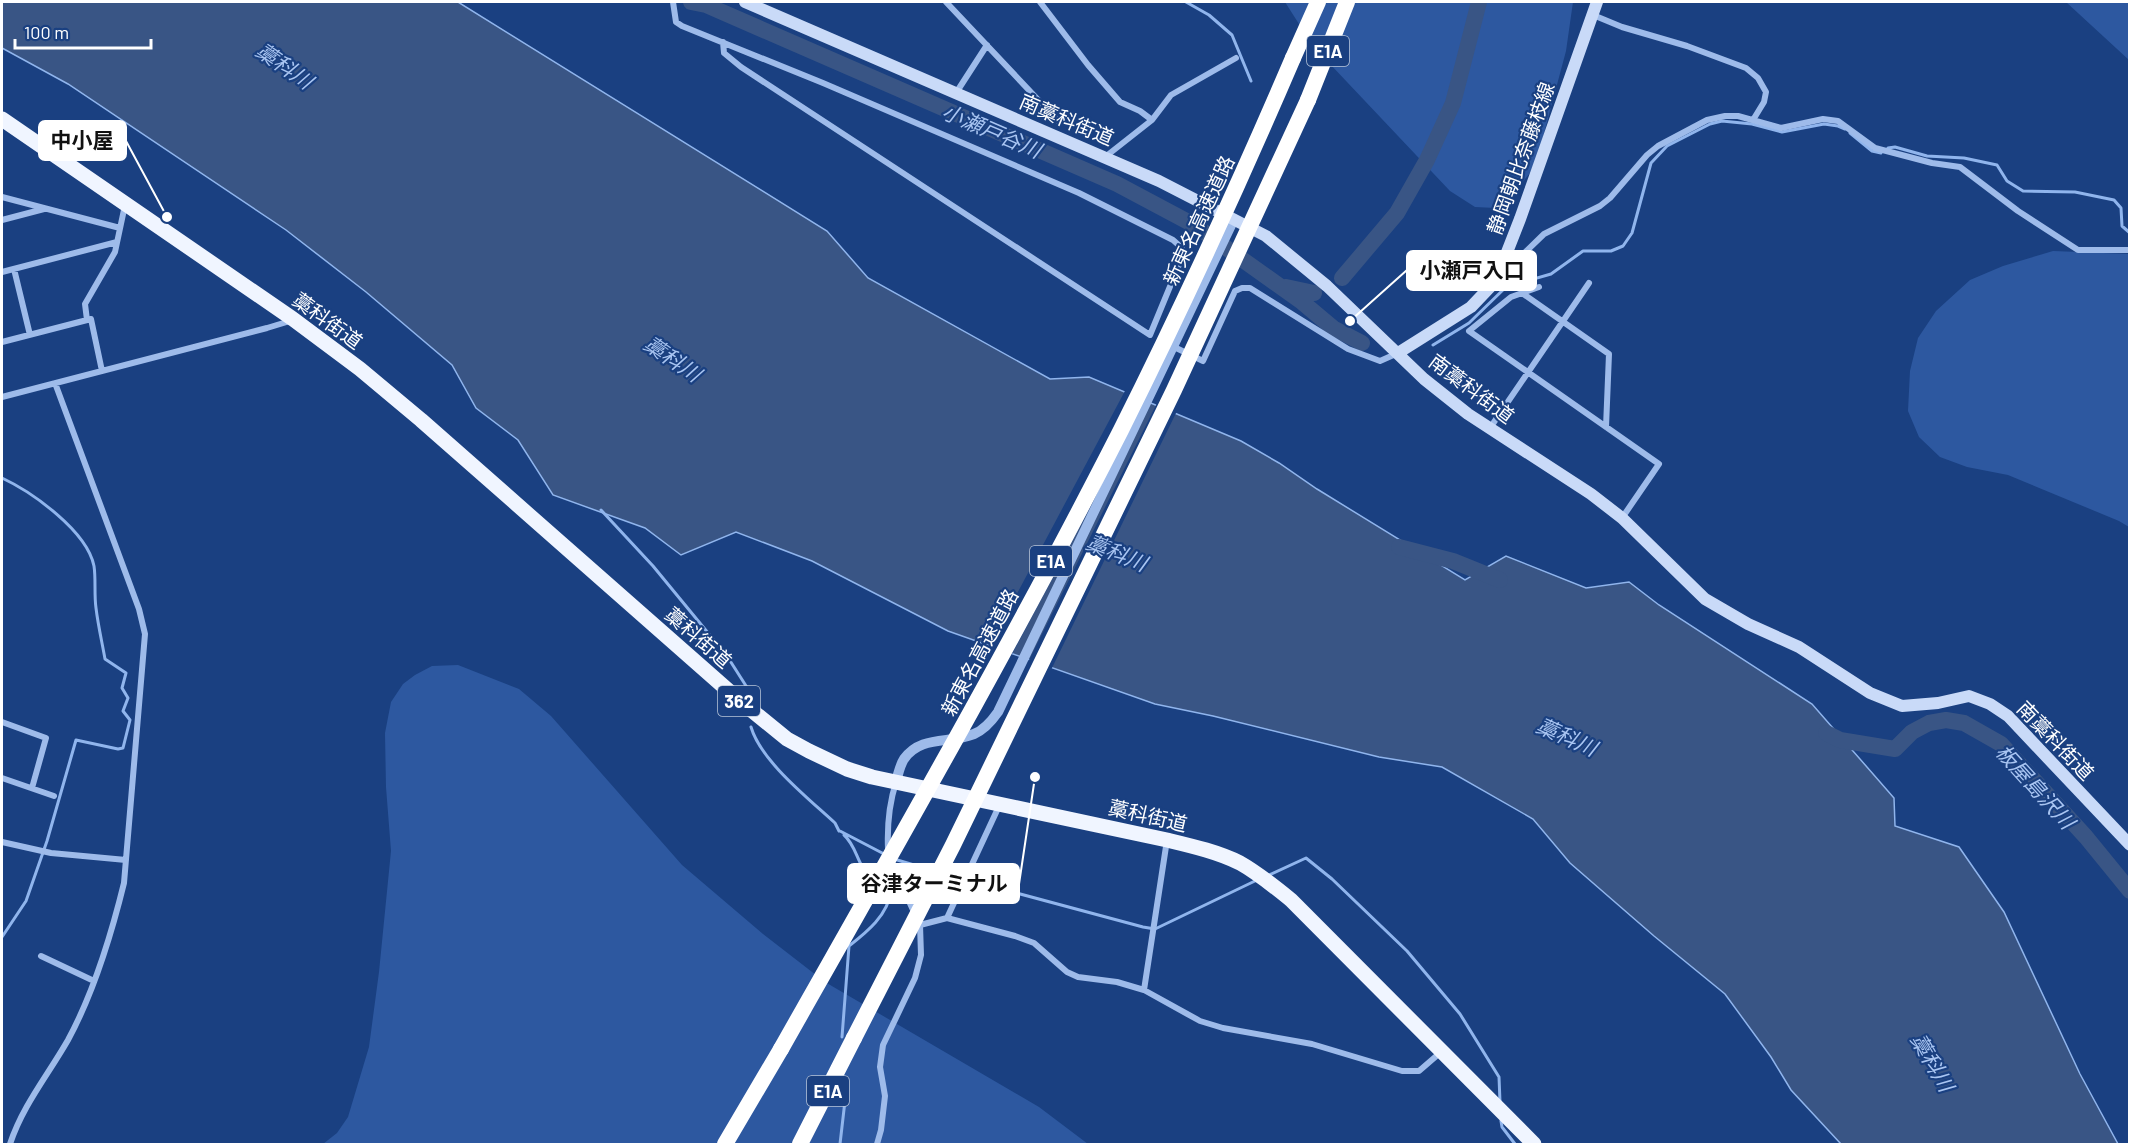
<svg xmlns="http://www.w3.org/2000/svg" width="2131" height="1146" viewBox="0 0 2131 1146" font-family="Barlow,'Noto Sans JP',sans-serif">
<rect width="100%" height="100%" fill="#1a4081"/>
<path fill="#2d58a0" d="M1285,2H1573L1566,51L1539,152L1530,173L1512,195L1496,208L1475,207L1450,191L1313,46Z
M2066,2H2129V60Z
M2053,251L2129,254V527L2119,521L2008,475L1967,467L1940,457L1919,437L1908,411L1910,371L1918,338L1936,311L1970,280L2003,266Z
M458,665L519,689L551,716L682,865L763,934L825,982L1039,1107L1088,1144H323L337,1133L348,1117L369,1047L379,972L391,851L386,787L385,733L391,702L403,684L415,675L432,666Z"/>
<path fill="#395585" stroke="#90b5ed" stroke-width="1.5" d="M2,2H458L827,231L868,278L1050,379L1089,377L1241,441L1279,463L1317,489L1465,580L1506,556L1586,588L1629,582L1659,605L1812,704L1894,798L1895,826L1959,847L2004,912L2080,1074L2118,1144H1841L1791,1090L1771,1057L1725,994L1654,936L1570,863L1533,819L1442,767L1379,757L1213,716L1155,704L948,631L812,561L736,532L681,555L645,528L553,495L518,440L476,408L452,365L366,292L286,230L68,84L2,48Z"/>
<path fill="#1a4081" d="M1126,389L1147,398L1129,435L1011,656L988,648Z
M1157,403L1177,411L1051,670L1028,662Z"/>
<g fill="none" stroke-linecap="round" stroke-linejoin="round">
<path stroke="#90b5ed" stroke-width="3" d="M1186,2L1209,15L1232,35L1251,81
M1850,133L1872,151L1881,153
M1888,148L1895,147L1927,156L1964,158L1997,165L2007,181L2023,191L2075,192L2114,200L2121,208L2122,226L2130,233
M1433,345L1469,323L1506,287L1551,274L1583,251H1611L1623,246L1632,233L1651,163L1667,146L1710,124L1722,121L1752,124L1782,132L1824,124L1838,126L1845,129
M2,478C32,492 87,531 94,566C96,579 94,594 96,608C98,625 102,642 105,659L126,673L122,688L128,698L123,711L130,720L123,748L118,749L76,740L47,841L26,901L2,937
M601,510L653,566L727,656L748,689
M751,727C761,761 808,798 835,823L839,831
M840,831L886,855
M844,835C858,847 857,869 873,878
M894,859L934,871
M946,874L1143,927L1155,929L1257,880
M1269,875L1306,858L1332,879L1407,951L1460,1014L1499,1077L1500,1102
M842,1037L849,946C867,932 888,915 891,891L881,883
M1501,1121L1502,1127L1515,1144
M840,1144L846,1092"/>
<path stroke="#395585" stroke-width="16" d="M691,2L706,5L1117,184L1194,225L1302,302L1333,328L1362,343
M1342,278L1397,213L1427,160L1453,103L1479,2
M1286,287L1314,293
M1399,547L1453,561L1500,580
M1826,733L1840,740L1895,749L1912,732L1929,723L1946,720L1964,723L2001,744L2086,837L2130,891"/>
<path stroke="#9ebbea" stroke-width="6" d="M673,2L676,22L682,26L823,83L1079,193L1173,240L1182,248L1183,255L1150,335L741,67L724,53L723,42
M946,2L1060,123
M1040,2L1088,65L1120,102L1140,111L1152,120
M1593,15L1622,27L1687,46L1746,68L1758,78L1766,92L1764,102L1753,120
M956,93L987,45
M1105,157L1152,120L1171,95L1236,58
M2,197L120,228
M2,220L44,209
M1502,265L1514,263L1544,234L1600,206L1610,198L1647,155L1658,146L1707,120L1725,116H1738L1781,128L1823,119L1838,121L1875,148L1932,163L1960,167L2018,211L2078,250H2130
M14,269L30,335
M2,272L117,242
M1539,287L1511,297L1469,331L1659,464L1622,518
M1522,293L1609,354L1606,427
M87,320L85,304L115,252L125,205
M2,342L91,319L102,371
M1172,346L1203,361L1235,291L1242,288H1250L1348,349L1380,361L1398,353
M2,397L267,328L290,321
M1490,428L1589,283
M2,722L46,738L32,788
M2,778L54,796
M2,842L51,853L126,860
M888,849C887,825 889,804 896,782
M892,861L895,871L920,925L947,918L1015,936L1034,943L1067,972L1078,977L1117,982L1144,990L1200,1021L1223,1028L1312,1044L1402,1071H1419L1441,1052
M947,918L1000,804
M41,956L94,981
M1144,990L1167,840
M10,1144C23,1105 48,1075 68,1040C94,992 111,936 124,883L145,634L139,609L55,383
M877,1144L881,1130L885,1096L880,1067L883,1045L915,978L921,955L920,925"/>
<path stroke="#9ebbea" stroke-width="10" d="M896,781C898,775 900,765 904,759C921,735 949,744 974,734C984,730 991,722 998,712L1234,219"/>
<path stroke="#c9daf8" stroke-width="12" d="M745,2L1159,181L1266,236L1327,286L1424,379L1468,414L1591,494L1622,518L1705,599L1748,624L1799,647L1870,693L1902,706L1938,703L1969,696L1990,704L2008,716L2130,845
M1398,353L1471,307L1490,287L1502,265L1520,219L1597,2"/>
<path stroke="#f0f5ff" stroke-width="15" d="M2,119L293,319L360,369L421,420L739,700L787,739L809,751L847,769L872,777L1167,840C1192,846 1218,852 1240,863C1258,873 1275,887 1291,900L1534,1144"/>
<path stroke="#fff" stroke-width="16" d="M1293,58L1318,2
M1308,100L1347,2
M725,1144L781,1049
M800,1144L854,1038"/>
<path stroke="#fff" stroke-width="16" d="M854,1038L953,845L1174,390L1308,100
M781,1049C897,844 1014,640 1121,430C1182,308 1239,184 1293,58"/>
</g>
<g text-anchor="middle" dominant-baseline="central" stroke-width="4.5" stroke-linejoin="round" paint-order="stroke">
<g fill="#1a4081" stroke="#bac6d9" stroke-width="1.5">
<rect x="1307" y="36" width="42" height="30" rx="4.5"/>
<rect x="1030" y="546" width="42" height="30" rx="4.5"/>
<rect x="718" y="686" width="42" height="30" rx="4.5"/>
<rect x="807" y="1076" width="42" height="30" rx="4.5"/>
</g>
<g font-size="18" font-weight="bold" fill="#fff">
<text x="1328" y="51">E1A</text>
<text x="1051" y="561">E1A</text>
<text x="739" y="701">362</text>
<text x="828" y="1091">E1A</text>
</g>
<g font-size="20" fill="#fff" stroke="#1a4081">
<text transform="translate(1067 119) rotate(23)">南藁科街道</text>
<text transform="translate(1520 158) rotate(-70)">静岡朝比奈藤枝線</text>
<text transform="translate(1198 220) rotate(-65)">新東名高速道路</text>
<text transform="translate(328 320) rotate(36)">藁科街道</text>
<text transform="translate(1472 388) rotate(37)">南藁科街道</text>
<text transform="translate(699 637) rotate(41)">藁科街道</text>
<text transform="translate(979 652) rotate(-62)">新東名高速道路</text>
<text transform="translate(2056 740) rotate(46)">南藁科街道</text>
<text transform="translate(1148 815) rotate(13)">藁科街道</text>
</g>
<g font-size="21" font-style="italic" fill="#a9c5f2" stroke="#1a4081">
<text transform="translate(285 65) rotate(35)">藁科川</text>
<text transform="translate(992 130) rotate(23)">小瀬戸谷川</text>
<text transform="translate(673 358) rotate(34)">藁科川</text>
<text transform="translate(1117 552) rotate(22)">藁科川</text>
<text transform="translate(1567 736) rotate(24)">藁科川</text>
<text transform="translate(2036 786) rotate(48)">板屋島沢川</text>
<text transform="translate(1933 1062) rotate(60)">藁科川</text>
</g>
</g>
<path fill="none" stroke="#fff" stroke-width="2" d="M167 217L126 141M1350 321L1407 270M1035 777L1019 884"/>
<g fill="#fff" stroke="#1a4081" stroke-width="2">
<circle cx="167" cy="217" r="6"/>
<circle cx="1350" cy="321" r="6"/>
<circle cx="1035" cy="777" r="6"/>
</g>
<g fill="#fff" stroke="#fff" stroke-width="2">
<rect x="39" y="121" width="87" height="39" rx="6"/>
<rect x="1407" y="251" width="129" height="39" rx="6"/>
<rect x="848" y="864" width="171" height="39" rx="6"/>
</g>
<g font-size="21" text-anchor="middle" font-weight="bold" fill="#111">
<text x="82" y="148">中小屋</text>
<text x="1472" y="278">小瀬戸入口</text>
<text x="934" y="891">谷津ターミナル</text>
</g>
<rect width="2131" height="1146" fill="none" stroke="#ffffff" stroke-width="6"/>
<path d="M15 39v9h136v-9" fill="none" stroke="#ffffff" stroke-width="3"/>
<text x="24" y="39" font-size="18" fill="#ffffff" stroke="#1a4081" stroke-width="4.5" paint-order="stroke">100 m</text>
</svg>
